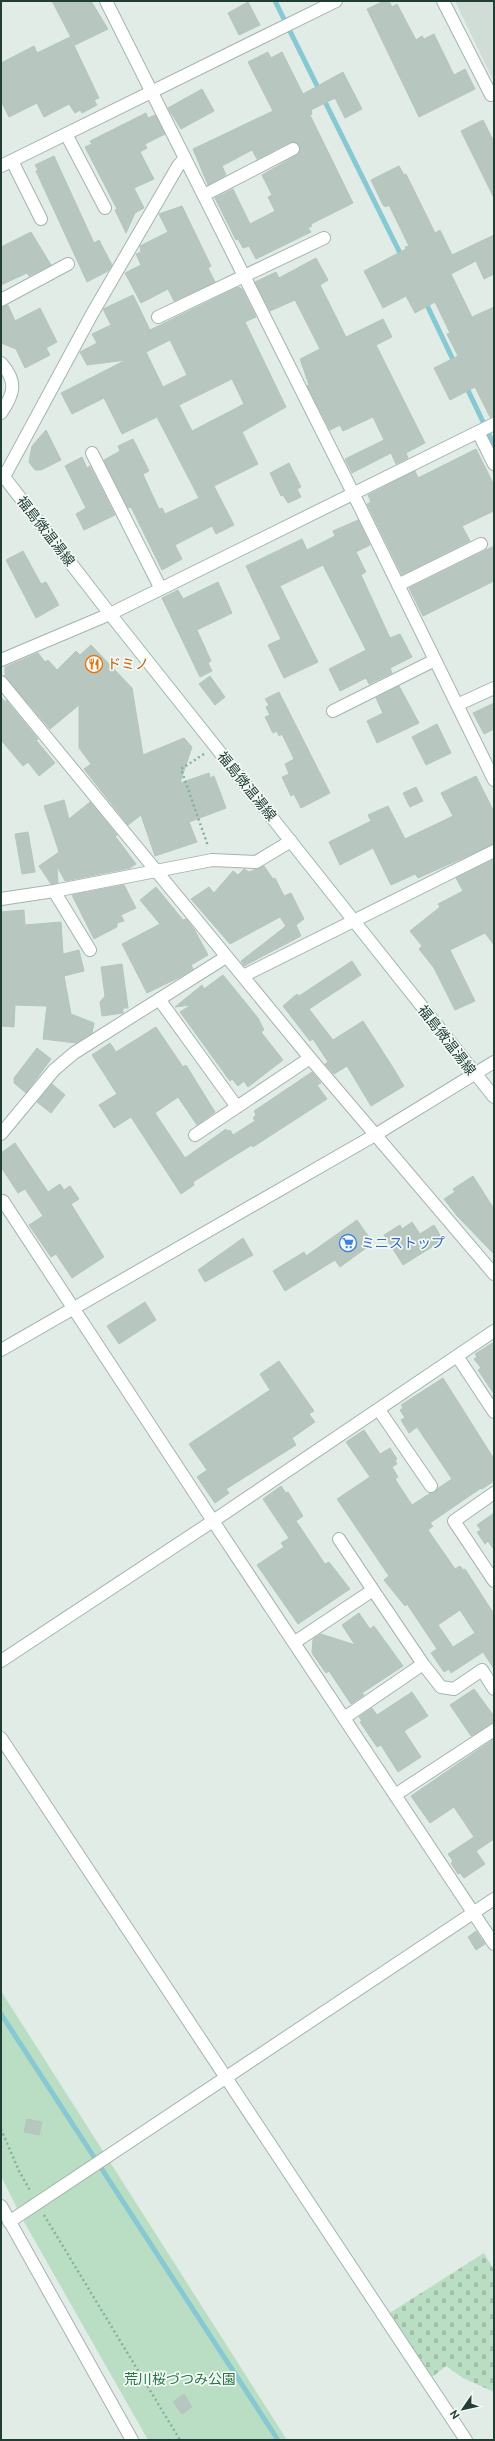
<svg xmlns="http://www.w3.org/2000/svg" width="495" height="2441" viewBox="0 0 495 2441" font-family="Ubuntu,'Noto Sans JP',sans-serif">
<defs>
<pattern id="cemetery-stones" width="16" height="16" patternUnits="userSpaceOnUse"><rect width="16" height="16" fill="#badec3"/><path d="M2 7V4a2 2 0 0 1 4 0v3zM10 15v-3a2 2 0 0 1 4 0v3z" fill="#a0c0a8"/></pattern>
</defs>
<rect width="100%" height="100%" fill="#e1ece7"/>
<path fill="#d0dcd6" d="M455,1H494V82Z"/>
<path fill="url(#cemetery-stones)" d="M484,2253L494,2270V2392L463,2378L446,2366L431,2378L388,2314Z"/>
<path fill="#badec3" d="M1,1991L287,2440H148L23,2220L1,2176Z"/>
<g fill="none" stroke-linecap="round" stroke-linejoin="round">
<path stroke="#88c8d3" stroke-width="5" d="M275,1L402,257
M425,301L455,364
M466,386L494,445
M1,2014L278,2440"/>
</g>
<path fill="#b7c7c0" stroke="#b4c6be" fill-rule="evenodd" d="M52,1H91L108,29L75,45Z
M384,1H389L392,7L397,4L416,40L422,36L424,39L434,34L454,75L465,69L475,89L419,117L367,9Z
M248,2L260,25L239,35L228,13Z
M70,37L99,98L94,100L97,105L82,113L80,110L75,113L69,104L44,117L37,103L9,117L1,101V63L34,46L37,53Z
M268,52L271,58L282,52L303,94L343,72L362,109L345,118L335,98L311,110L312,114L310,115L353,203L311,224L312,226L308,228L311,232L256,259L249,246L243,248L238,239L236,240L215,198L233,189L250,224L275,211L268,197L272,195L262,175L297,155L300,150L299,145L297,143L290,142L257,159L252,150L222,166L226,175L208,185L193,149L273,111L248,62Z
M202,89L214,111L181,129L168,108Z
M146,113L148,118L155,115L165,134L145,144L147,148L140,152L154,179L134,188L144,208L135,213L126,233L115,210L117,209L85,147L92,144L90,141Z
M483,120L494,142V198L461,131Z
M54,156L94,243L99,240L112,265L108,271L87,282L36,171L38,170L35,165Z
M399,166L404,175L406,174L435,233L440,230L452,255L494,235V274L484,279L476,261L451,274L472,317L494,307V417H490L475,387L450,400L434,368L458,356L447,334L450,333L435,302L415,313L406,296L383,308L364,271L406,249L405,247L409,246L389,205L386,207L383,205L371,180Z
M182,206L211,266L208,268L215,282L174,301L168,289L141,303L125,273L141,265L136,254L141,252L140,246L168,232L159,214Z
M31,232L51,265L29,276L27,273L1,285V247Z
M316,258L328,280L320,285L346,337L383,319L392,337L376,345L425,443L406,453L408,458L396,464L391,453L352,473L345,459L384,440L373,417L343,431L340,425L330,430L307,386L309,385L300,359L320,349L295,300L270,311L255,282L276,272L279,278Z
M238,287L242,289L256,317L245,322L286,407L242,432L258,464L214,486L234,525L216,534L212,526L175,545L182,559L162,570L131,507L128,508L104,460L120,451L118,446L133,439L149,471L143,474L145,479L159,509L162,508L165,514L199,498L157,417L122,434L104,398L72,414L61,393L126,360L87,365L80,352L97,343L92,334L111,325L103,309L133,295L150,330ZM170,340L187,375L163,387L146,352ZM232,379L244,404L192,431L179,405Z
M8,305L15,321L40,308L57,342L46,348L50,355L25,368L16,349L1,343V307Z
M46,430L61,460L41,470H35L29,462L32,446Z
M476,449L494,485V511L462,526L470,541L402,575L367,504L371,502L368,495L415,471L418,478Z
M82,457L87,468L90,466L115,515L84,530L76,514L86,508L65,466Z
M289,463L301,487L297,489L301,497L288,503L283,495L281,496L270,473Z
M358,520L370,545L356,552L366,572L361,575L390,638L400,634L412,657L390,668L392,673L369,684L366,678L340,691L329,669L366,650L323,565L280,586L318,662L284,678L268,645L281,639L246,566L302,539L307,550L335,536L333,531Z
M494,546V581L423,616L409,588Z
M23,551L41,584L46,582L59,605L36,618L6,560Z
M218,582L232,613L197,630L211,661L208,663L212,671L200,677L162,598L178,590L183,599Z
M91,645L132,688L143,755L184,738L192,747L180,783L209,773L210,778L214,776L226,808L189,822L197,842L155,856L141,815L128,825L84,769L91,764L79,748V705L50,729L5,676V667L38,653L45,662L48,660L57,670L76,651L80,655Z
M210,676L225,697L215,705L199,684Z
M399,686L419,723L377,743L367,721L383,713L376,698Z
M279,692L330,793L301,808L294,794L291,796L282,777L289,774L285,764L294,759L282,734L279,736L277,731L273,733L265,717L270,715L266,707L269,705L265,699Z
M1,697L6,703V700L38,739L36,740L55,763L39,776L28,762L23,766L1,740Z
M494,703V729L484,734L473,713Z
M437,724L451,753L426,765L412,737Z
M476,776L494,812V844L418,878L415,874L391,885L373,848L340,865L329,842L371,821L368,815L388,806L405,839L453,816L441,793Z
M416,787L423,801L410,807L403,793Z
M64,800L69,819L90,802L117,835L115,836L136,864L130,868L65,881L57,866L58,883L51,884L39,866L59,852L44,806Z
M28,832L35,872L22,874L15,834Z
M494,859V945L485,933L450,950L475,1001L455,1010L434,968L419,949L422,946L410,931L440,907L438,904L463,891L456,878Z
M264,866L273,879L275,878L284,896L291,893L304,919L296,925L301,936L244,966L241,961L286,926L280,917L230,944L191,899L209,887L214,893L233,871L238,875L244,869L249,872Z
M124,885L136,908L121,915L124,921L117,923V927L94,939L72,895Z
M156,887L183,920L186,919L194,929L208,955L191,965L193,969L180,977L147,993L122,944L160,924L140,900Z
M24,910L25,925L61,922L63,954L79,950L84,971L64,976L71,1014L94,1023L92,1033L76,1043L43,1039L47,1006L15,1005L14,1027L1,1026V912Z
M352,961L361,975L309,1009L333,1040L363,1021L392,1066L404,1086L371,1106L347,1066L334,1074L325,1064L328,1062L313,1039L310,1041L283,1006L297,994L299,996Z
M122,964L128,1008H123V1013L102,1016L100,1002L105,996L101,967Z
M223,975L258,1018L264,1030L261,1032L283,1060L248,1087L244,1081L238,1086L232,1079L230,1081L180,1012L191,1005L175,1007L202,985L204,989Z
M156,1027L183,1067L186,1065L215,1112L197,1125L178,1097L155,1113L185,1158L226,1129L228,1131L230,1130L233,1135L255,1121L253,1118L256,1115L254,1111L312,1072L321,1083L317,1085L327,1099L253,1147L252,1145L229,1159L193,1182L194,1185L181,1194L131,1117L114,1128L99,1105L117,1094L92,1055L110,1043L116,1052Z
M37,1048L51,1059L26,1093L14,1083V1078Z
M52,1084L65,1095L51,1113L37,1102Z
M15,1143L48,1192L60,1184L64,1190L70,1186L79,1199L71,1204L104,1257L72,1278L56,1254L51,1257L29,1225L43,1216L25,1189L18,1193L1,1167V1153Z
M473,1176L494,1209V1254L458,1217L444,1199L455,1192L453,1189Z
M357,1220L373,1243L340,1267L335,1260L285,1291L273,1271L304,1252L306,1256Z
M412,1222L420,1234L434,1225L443,1240L403,1265L384,1235L400,1225L402,1229Z
M243,1238L253,1255L205,1282L198,1270Z
M145,1302L156,1320L119,1344L107,1326Z
M494,1342V1394L478,1370L481,1368L474,1359L477,1357L475,1354Z
M279,1361L314,1411L309,1414L315,1422L292,1438L296,1445L226,1489L229,1493L215,1503L197,1477L207,1470L189,1444L270,1390L260,1374Z
M443,1378L494,1459V1481L482,1489L481,1488L430,1523L433,1526L428,1530L455,1569L460,1566L463,1570L465,1569L494,1614V1669L483,1652L451,1673L449,1669L444,1672L431,1653L437,1649L407,1604L405,1606L384,1580L389,1576L337,1499L370,1477L346,1442L364,1430L380,1454L390,1448L397,1459L395,1460L397,1464L392,1467L398,1477L395,1479L412,1505L452,1479L417,1427L409,1433L401,1420L405,1418L400,1410L403,1408L401,1405ZM460,1610L475,1633L453,1647L438,1625Z
M281,1486L286,1493L288,1492L303,1516L296,1521L325,1564L329,1562L350,1589L298,1624L257,1565L284,1547L281,1543L289,1538L263,1499Z
M494,1513V1550L488,1541L485,1544L477,1532L481,1530L477,1525Z
M359,1613L370,1629L374,1626L403,1666L362,1693L364,1695L351,1704L329,1671L326,1673L312,1653L313,1639L321,1634L355,1645L342,1625Z
M474,1689L494,1716V1723L471,1736L450,1705Z
M412,1692L428,1716L404,1731L421,1757L398,1772L381,1745L377,1747L360,1722L362,1721L359,1717L372,1708L377,1715Z
M494,1739V1839L476,1851L485,1864L464,1878L460,1873L458,1874L451,1863L453,1861L448,1854L474,1837L454,1807L430,1823L411,1796Z
M476,1931L485,1944L476,1950L468,1937Z
M27,2119L42,2122L39,2135L24,2132Z
M184,2394L192,2407L182,2414L173,2402Z"/>
<g fill="none" stroke-linecap="round" stroke-linejoin="round">
<g stroke="#a4b4ae" stroke-width="14">
<path id="minor" d="M106,1L353,493L494,780
M443,1L491,95
M66,134L105,208
M12,161L41,219
M1,166L336,1
M204,195L293,149
M1,300L68,264
M158,317L324,238
M1,363C18,382 14,394 1,413
M478,432L494,464
M92,453L161,589
M4,477L92,314L178,166L185,158
M398,585L481,544
M1,660L110,614L494,424
M1,682L310,1058L494,1274
M457,705L494,688
M333,711L435,660
M54,891L90,950
M1,899L54,891L212,860L256,862L291,841
M243,976L494,851
M159,999L237,1107
M1,1134L54,1070L74,1053L226,957
M195,1135L310,1058
M1,1203L3,1201L213,1521L494,1331
M457,1356L494,1412
M379,1410L431,1486
M494,1493L454,1521L494,1581
M339,1539L373,1590
M295,1642L373,1590L423,1664L441,1687L454,1689L482,1670L494,1689
M1,1661L213,1521L494,1944
M344,1718L423,1664
M1,1738L466,2440
M395,1795L494,1730
M1,2206L132,2440
M9,2222L494,1899"/>
</g>
<g stroke="#a4b4ae" stroke-width="14">
<path id="tertiary" d="M1,1350L375,1135L494,1062"/>
</g>
<g stroke="#9fb8af" stroke-width="14">
<path id="secondary" d="M1,473L110,614L494,1097"/>
</g>
<path stroke="#81b1a1" stroke-width="2.5" stroke-dasharray="2 3" stroke-linecap="butt" d="M204,754L181,769L208,846
M1,2129L19,2171L31,2192
M44,2215L180,2440"/>
<use href="#minor" stroke="#fff" stroke-width="12"/>
<use href="#tertiary" stroke="#fff" stroke-width="12"/>
<use href="#secondary" stroke="#fff" stroke-width="12"/>
</g>
<defs>
<g id="restaurant-ring" transform="scale(0.9)"><circle r="9.5" fill="#f2f9f5" stroke="#e8710a" stroke-width="1.5"/><path d="M-5-6h1v4h1v-4h1v4h1v-4h1v5L-1.5 .5V6h-2V.5L-5-1ZM5-6V6H3V1.5H1.5Q1.5-4 5-6Z" fill="#e8710a"/></g>
<g id="supermarket-ring" transform="scale(0.9)"><circle r="9.5" fill="#f2f9f5" stroke="#3f7fe0" stroke-width="1.5"/><path d="M-6-5.5h2.5l.6 2H6L4.5 2H-2.5L-4.4-4H-6ZM-1.5 3.2a1.3 1.3 0 1 0 .1 0ZM3 3.2a1.3 1.3 0 1 0 .1 0Z" fill="#3f7fe0"/></g>
</defs>
<g fill-rule="evenodd">
<use href="#restaurant-ring" x="94" y="664"/>
<use href="#supermarket-ring" x="348" y="1243"/>
</g>
<g text-anchor="middle" dominant-baseline="central" stroke-width="3.5" stroke-linejoin="round" paint-order="stroke">
<g font-size="14" fill="#213e36" stroke="#f2f9f5">
<text transform="translate(46 531) rotate(52)">福島微温湯線</text>
<text transform="translate(247 786) rotate(51)">福島微温湯線</text>
<text transform="translate(447 1040) rotate(52)">福島微温湯線</text>
</g>
<g font-size="14" fill="#c56008" stroke="#f2f9f5" text-anchor="start">
<text x="107" y="664">ドミノ</text>
</g>
<g font-size="14" fill="#366cbe" stroke="#f2f9f5" text-anchor="start">
<text x="361" y="1243">ミニストップ</text>
</g>
<g font-size="14" fill="#2a7547" stroke="#f2f9f5">
<text x="180" y="2379">荒川桜づつみ公園</text>
</g>
</g>
<rect width="495" height="2441" fill="none" stroke="#213e36" stroke-width="4"/>
<g transform="translate(463 2409) rotate(236)" stroke="#f2f9f5" stroke-width="3" paint-order="stroke">
<path d="M0-3L7 15L0 10L-7 15Z" fill="#213e36"/>
<text y="-6" font-size="11" font-weight="bold" text-anchor="middle" fill="#213e36">N</text>
</g>
</svg>
